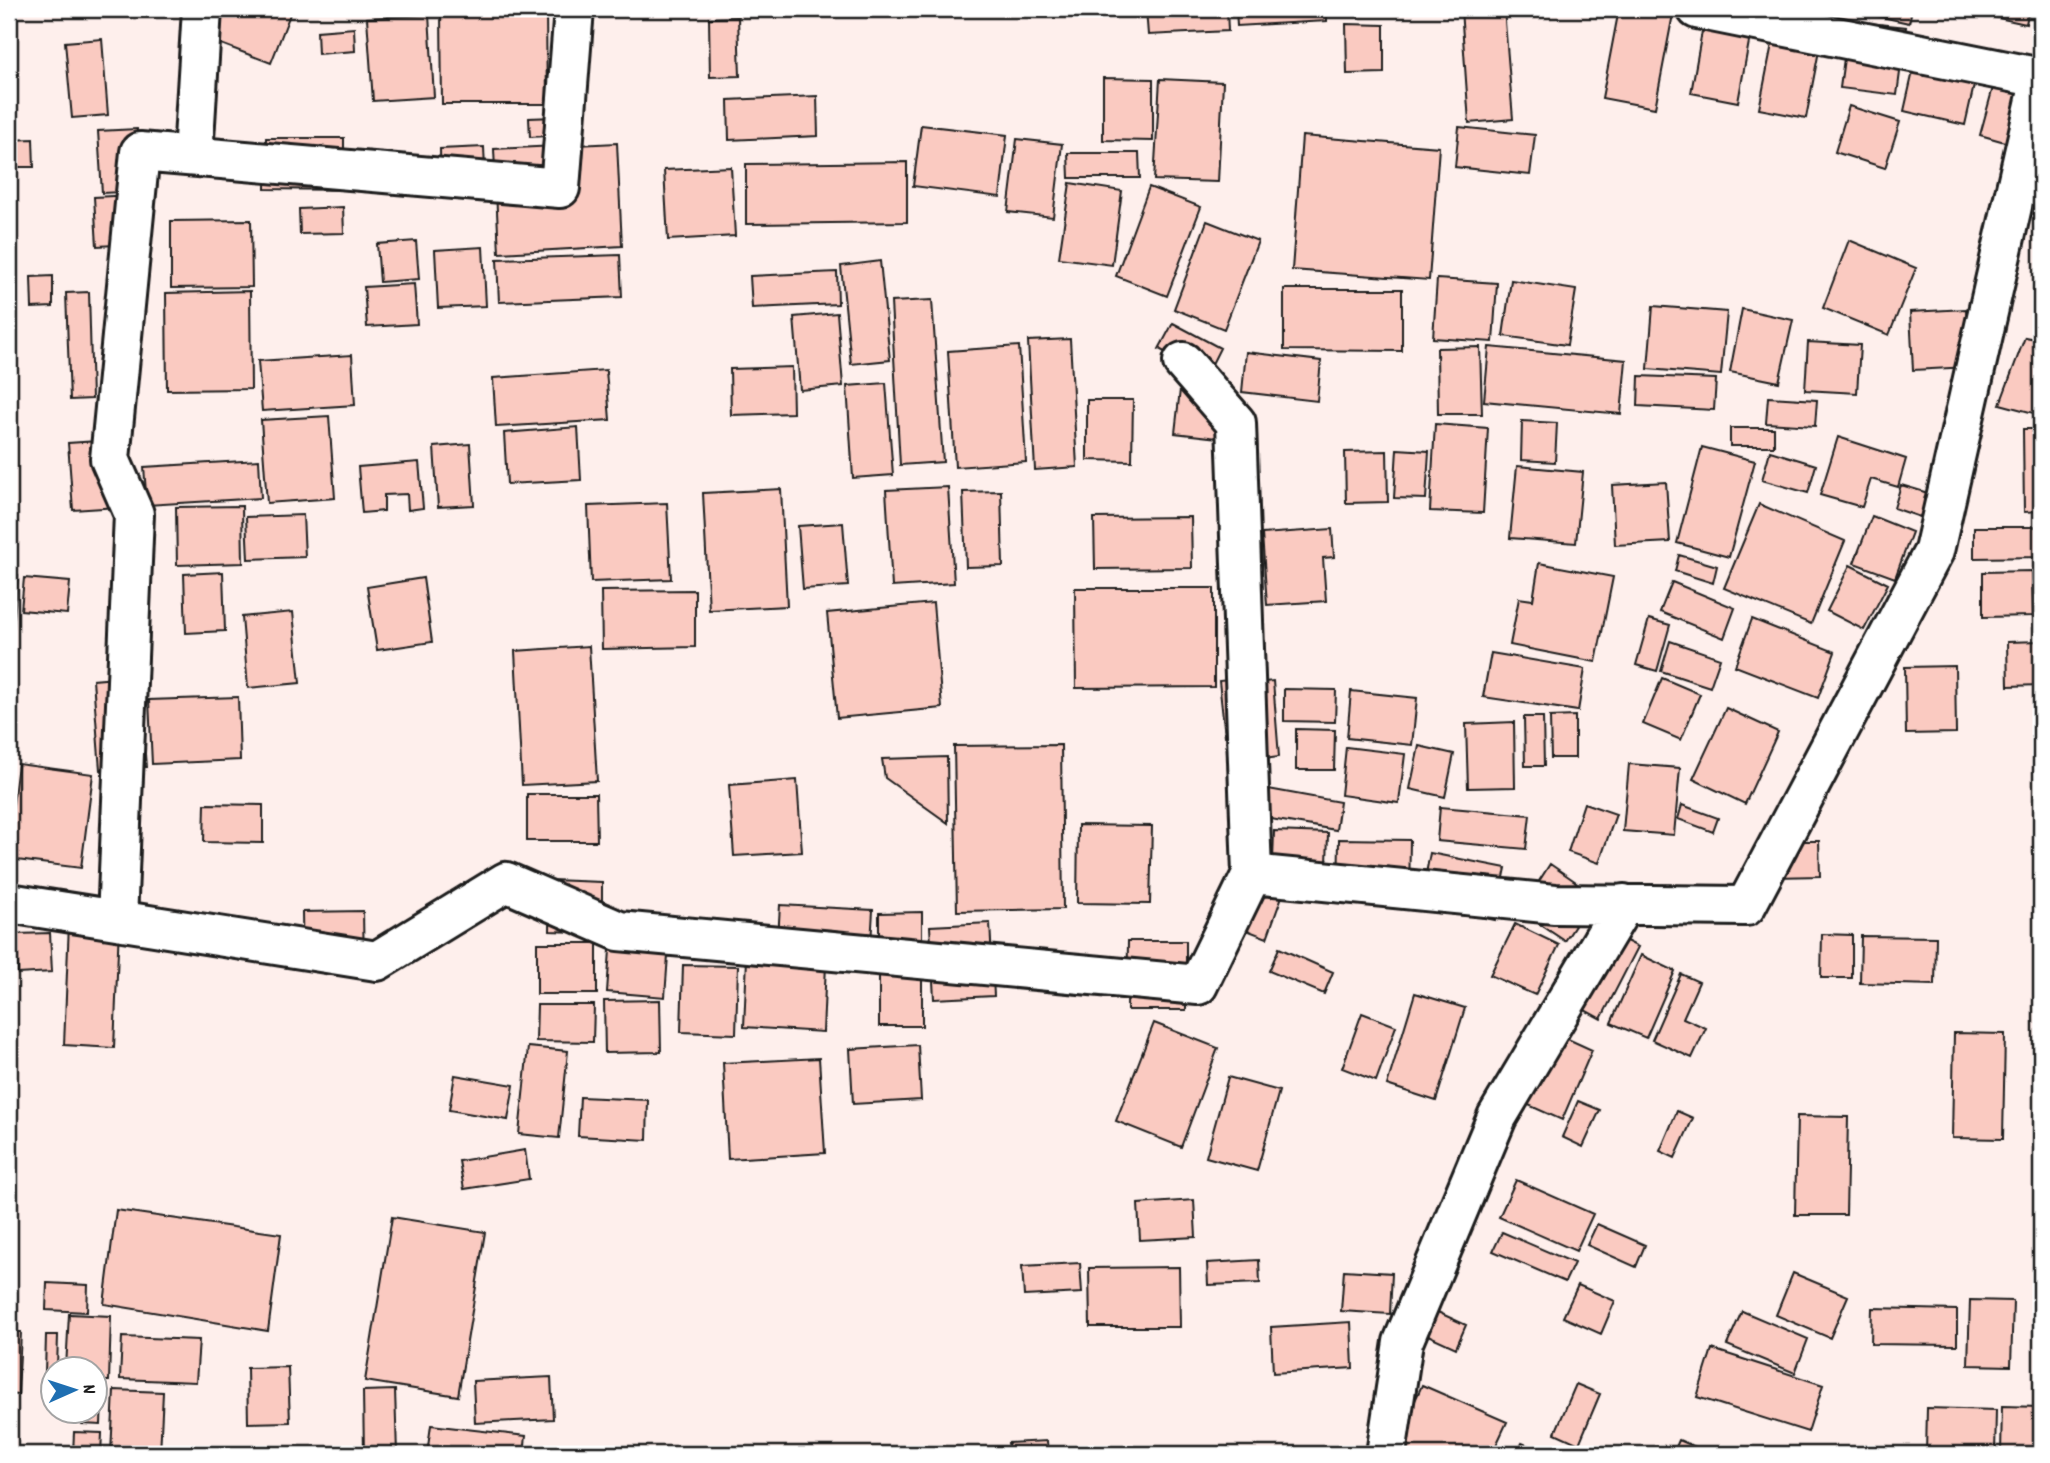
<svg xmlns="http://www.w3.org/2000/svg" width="2050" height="1463" viewBox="0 0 2050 1463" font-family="Dekko,sans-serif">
<rect width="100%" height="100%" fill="#feefec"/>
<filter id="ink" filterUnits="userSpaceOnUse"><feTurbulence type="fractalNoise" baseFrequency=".0143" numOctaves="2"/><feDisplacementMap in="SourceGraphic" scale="14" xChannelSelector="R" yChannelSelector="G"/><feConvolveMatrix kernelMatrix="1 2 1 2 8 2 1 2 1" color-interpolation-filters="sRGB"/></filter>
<g filter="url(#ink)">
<path fill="#facac1" stroke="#1c1c1c" stroke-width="2" d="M211,9H292L271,63L200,36Z
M1146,9H1227L1228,31L1148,35Z
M1236,9H1327V21L1237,26Z
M1348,9H1409V12L1348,15Z
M1461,9H1504L1513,119L1469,123Z
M1619,9H1674L1655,108L1602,98Z
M1706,9H1755L1738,102L1691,93Z
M1779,9H1827L1806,118L1759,109Z
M1846,9H1912L1909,23Z
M1957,9H2029L2026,24Z
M546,11L547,104H442L441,12Z
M429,15L434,97L373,101L367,18Z
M738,17L740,76L710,77L709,18Z
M1849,21L1906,27L1897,95L1840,88Z
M1346,24L1384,25V73L1347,74Z
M354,28L355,51L318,54L317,31Z
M1921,36L1982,50L1965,125L1904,111Z
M102,39L108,115L72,118L65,42Z
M1998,69L2041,80L2026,148L1980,135Z
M9,74L16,75L15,123H9Z
M1103,78L1153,79V141L1103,140Z
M1160,79L1223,82L1218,182L1154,180Z
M817,96L818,136L729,140L728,100Z
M1849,106L1900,122L1885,168L1835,152Z
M581,116L582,134L530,137L529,118Z
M921,125L1007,135L1000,197L913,186Z
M1459,127L1535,135L1530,175L1455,167Z
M137,129L140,191L102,193L98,131Z
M1302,136L1439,147L1429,280L1292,270Z
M266,138H344V190L265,189Z
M33,139L34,167H9V140Z
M1017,139L1062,144L1053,217L1008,212Z
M617,143L622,246L499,253L494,149Z
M484,147L486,194H441L440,149Z
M1068,153H1139L1140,178H1069Z
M907,162V222L746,224V164Z
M731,167L735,236L668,240L664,170Z
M1070,183L1122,191L1112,265L1059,258Z
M1149,187L1201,207L1167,296L1116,276Z
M132,195L135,244L97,246L94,197Z
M343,207L344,233L300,234L299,209Z
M251,220L252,287L171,288V221Z
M1207,221L1258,241L1224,329L1174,309Z
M1849,240L1916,268L1889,335L1823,308Z
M416,241L419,279L380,282L377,244Z
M483,247L486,306L438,308L435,250Z
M620,255L622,297L499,302L497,259Z
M880,261L890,360L851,364L841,266Z
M837,272L838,304L752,308L750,276Z
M53,276V307L32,308L31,277Z
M1437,279L1497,283L1493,342L1433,338Z
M1511,280L1576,290L1567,345L1503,336Z
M414,284L417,324L367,327L364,287Z
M1284,289H1402V351L1284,350Z
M250,291L251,389L167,390L166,293Z
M89,292L92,399L70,400L66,293Z
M932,300L943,462L900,465L891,302Z
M1653,306L1727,312L1721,375L1648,369Z
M1742,309L1793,320L1779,382L1730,372Z
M1966,309L1969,367L1913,370L1910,312Z
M837,313L843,386L800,390L794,317Z
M1173,323L1220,348L1207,374L1159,349Z
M2025,337L2041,340V415L2000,404Z
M1070,339L1077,467L1035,470L1028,341Z
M1808,342L1860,345L1857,393L1805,390Z
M1019,346L1026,462L955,467L948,351Z
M1480,347L1482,414H1438L1437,348Z
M1489,347L1626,360L1621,414L1484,401Z
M1246,352L1321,361L1317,401L1242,392Z
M352,355L355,405L262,411L258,361Z
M792,367L793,413L731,415L730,369Z
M606,370L610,420L496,427L493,378Z
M1639,376L1716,379L1714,410L1638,406Z
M1181,381L1232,386L1226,439L1175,433Z
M886,383L893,475L853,478L847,386Z
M1768,397L1817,400L1815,426L1766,423Z
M1087,400H1133L1132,461L1087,460Z
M329,416L335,498L267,503L261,420Z
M1522,421L1557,423L1555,462L1521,460Z
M1435,424L1488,428L1483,513L1430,511Z
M578,427L581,480L507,484L504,433Z
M1730,428H1774V446H1730Z
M2023,429H2041V511L2024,512Z
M1838,437L1906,459L1898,487L1871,479L1862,507L1820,495Z
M128,439L133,506L73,510L68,443Z
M470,444L474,505L438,507L434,447Z
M1702,447L1755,461L1729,557L1677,543Z
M1397,449L1429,451L1426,499L1394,498Z
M1387,451L1388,502L1346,503L1345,452Z
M1770,451L1816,465L1808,493L1762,480Z
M259,460L261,498L147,505L144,467Z
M419,462L423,508L408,510L407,494L384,495V511L362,513L358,467Z
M1517,466L1583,472L1576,543L1510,538Z
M1666,482L1670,542L1615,545L1612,485Z
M1901,485L1928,493L1920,517L1894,508Z
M948,487L954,583L892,587L886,490Z
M781,489L787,606L709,610L703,493Z
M1001,491L1003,566L966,567L963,492Z
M667,503L671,579L591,582L588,506Z
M1759,504L1845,541L1811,624L1724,588Z
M242,506L243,563L177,565L176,507Z
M303,515L305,557L248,559L246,517Z
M1872,516L1912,532L1895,578L1854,563Z
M1191,517L1192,568L1095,569L1094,518Z
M843,523L848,586L803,589L798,526Z
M1974,527H2041V557L1974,558Z
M1332,529L1334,557L1323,558L1326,601L1267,605L1262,534Z
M1679,555L1717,566L1713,583L1675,571Z
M1539,563L1613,577L1596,662L1510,645L1519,598L1533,600Z
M1850,565L1888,584L1864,630L1827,611Z
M2032,571L2033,616L1983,617V572Z
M223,572L225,631L186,633L184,574Z
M9,574L18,575L9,673Z
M24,578L70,582L67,614L21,610Z
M423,578L432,642L377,650L367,587Z
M1672,582L1735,608L1724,638L1660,612Z
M1075,588H1214V687L1076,688Z
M695,590V647L602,649L601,591Z
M933,603L942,708L837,718L827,613Z
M293,612L300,683L248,688L242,617Z
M1649,619L1670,625L1657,671L1636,665Z
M1752,619L1835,652L1818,698L1735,666Z
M1670,641L1720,658L1710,687L1661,671Z
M2041,641V685L2008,686L2007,642Z
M589,646L597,781L522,785L515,651Z
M1491,653L1585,669L1578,711L1483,697Z
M1955,666L1956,733L1906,734L1905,667Z
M139,676L146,767L100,770L93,680Z
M1244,678L1250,733L1225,736L1219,681Z
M1662,678L1700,694L1681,740L1643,724Z
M1273,681L1279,757L1264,759L1256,683Z
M1284,689L1336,690L1335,722L1284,721Z
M1351,691L1417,698L1412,745L1347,738Z
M238,697L240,760L152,764L149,700Z
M1726,708L1778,732L1745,804L1693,779Z
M1575,716V758H1551L1550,717Z
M1524,717H1543L1544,766H1525Z
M1514,722L1515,787L1468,788L1466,724Z
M1296,729L1335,730L1334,770H1296Z
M1061,745L1063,909L957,911L954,746Z
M1419,746L1454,754L1445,797L1410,789Z
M1346,747L1405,754L1399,803L1341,795Z
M947,757L948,823L885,778L882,759Z
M18,764L93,774L81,868L9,859V838Z
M1629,764L1680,768L1674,835L1623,831Z
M797,780L802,852L734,856L729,785Z
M1263,788L1340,802L1336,830L1259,817Z
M527,794H596L597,841H527Z
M1584,803L1616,814L1599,863L1568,852Z
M205,804L263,805V843L204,842Z
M1682,805L1718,818L1713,832L1678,819Z
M1440,807L1530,815L1526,849L1437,841Z
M1078,825L1152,826L1150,904L1077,903Z
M1274,831L1328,833L1327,865L1273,862Z
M1339,839L1410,840L1409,898L1338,896Z
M1774,841H1819L1820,876L1775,877Z
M1430,853L1506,868L1495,920L1420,904Z
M1550,864L1595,895L1565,941L1520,911Z
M1237,866L1286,885L1267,938L1218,919Z
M551,880L602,882V933L550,931Z
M70,899L120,901L114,1048L64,1045Z
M780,905L873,910L870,960L777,955Z
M363,911L364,969L303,970L302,912Z
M922,912V1026H879V913Z
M990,923L994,996L934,999L930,926Z
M1515,924L1559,945L1535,995L1490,975Z
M1605,930L1638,947L1601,1019L1568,1001Z
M50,933L52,972L18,974L17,934Z
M1822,934L1852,935V978H1821Z
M1861,936L1936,937L1935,985L1860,983Z
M1128,941H1186V1010H1127Z
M537,943H597V994H537Z
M1279,948L1333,972L1324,994L1269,971Z
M610,950L668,955L665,997L607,992Z
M1641,955L1675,971L1646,1038L1611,1023Z
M747,959L826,964L823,1032L744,1027Z
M683,965L738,966L736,1034L681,1032Z
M1681,974L1699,982L1683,1018L1706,1028L1692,1058L1652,1040Z
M1415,993L1465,1008L1436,1101L1387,1085Z
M660,1000L661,1052L605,1053L604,1001Z
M537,1005H594L593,1042L536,1041Z
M1362,1013L1396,1026L1376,1081L1342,1068Z
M1154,1023L1218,1048L1181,1147L1116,1121Z
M1546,1029L1592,1050L1562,1120L1515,1099Z
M1954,1033L2005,1034L2003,1139L1952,1138Z
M918,1045L921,1100L853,1104L850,1049Z
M528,1047L568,1051L559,1138L519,1134Z
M819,1058L825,1153L728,1159L723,1063Z
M455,1075L514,1085L508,1120L449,1110Z
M1228,1077L1279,1091L1257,1171L1206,1157Z
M580,1097L648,1100L647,1140L578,1136Z
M1578,1101L1600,1110L1583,1147L1562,1137Z
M1677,1111L1693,1118L1675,1158L1660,1151Z
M1797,1116L1848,1117L1846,1215H1795Z
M525,1150L529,1179L464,1189L459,1161Z
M1516,1180L1593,1214L1576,1251L1499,1217Z
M1194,1200L1196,1237L1140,1240L1138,1204Z
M116,1210L281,1234L268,1331L104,1304Z
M392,1217L485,1232L458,1396L365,1381Z
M1597,1224L1645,1245L1636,1267L1587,1245Z
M1502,1232L1574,1263L1565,1282L1493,1251Z
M2039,1252H2041V1307H2039Z
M1259,1260L1260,1283L1208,1285L1207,1263Z
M1080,1263L1082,1293L1024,1296L1022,1266Z
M1179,1267L1180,1327H1090L1089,1268Z
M1344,1270L1392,1273L1390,1314L1341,1311Z
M1793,1273L1848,1296L1830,1338L1776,1315Z
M47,1283L88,1285L87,1312L46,1310Z
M1578,1285L1615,1301L1601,1334L1563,1317Z
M1970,1300L2013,1301L2011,1366L1968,1365Z
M1429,1308L1466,1325L1456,1348L1419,1331Z
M1872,1308L1957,1310V1345L1871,1344Z
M1742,1311L1808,1339L1795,1373L1727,1345Z
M69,1314L111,1316L109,1381H94V1368H66Z
M1351,1322L1353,1368L1273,1373L1271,1327Z
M9,1332H21L18,1395L9,1394Z
M46,1335H58L57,1368H52V1374H45Z
M122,1337L199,1340L196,1382L120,1379Z
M1712,1349L1823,1385L1808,1432L1697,1397Z
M288,1367L290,1422L248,1423L247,1368Z
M551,1377L553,1419L475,1423L473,1381Z
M1576,1384L1600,1394L1579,1444L1555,1433Z
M1422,1385L1507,1422L1492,1454H1402L1393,1450Z
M114,1390L163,1392L160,1454H111Z
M395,1390L397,1454H364L363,1391Z
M94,1397H102L101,1425L82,1424L83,1410H94Z
M2002,1406L2041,1407V1454H2001Z
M1927,1408L1996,1410L1995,1454H1926Z
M431,1425L526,1436L524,1454H427Z
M74,1432L102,1433L101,1454H73Z
M1679,1440L1712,1454H1673Z
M1047,1441L1048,1454H1009L1008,1443Z
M1522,1443L1548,1454H1517Z
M325,1452V1454H233V1453Z"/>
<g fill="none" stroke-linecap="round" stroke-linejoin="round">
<g stroke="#1c1c1c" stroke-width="44">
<path id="street" d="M1697,9L2041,78
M193,156L202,9
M1183,362L1236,423L1252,874L1555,904L1746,906L1934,551L2041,78
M9,903L377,961L506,882L619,931L1198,985L1252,874
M117,920L134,514L110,459L140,152L560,188L574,9
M1386,1454L1403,1342L1497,1117L1624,904"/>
</g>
<use href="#street" stroke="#fff" stroke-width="38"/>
</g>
</g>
<rect width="2050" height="1463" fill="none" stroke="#fff" stroke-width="35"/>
<rect x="18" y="18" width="2015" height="1428" fill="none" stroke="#1c1c1c" stroke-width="2.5" filter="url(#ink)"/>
<g transform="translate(74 1390) rotate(87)"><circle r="33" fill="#ffffff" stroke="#a4a4a4" stroke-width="2"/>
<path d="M0-5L12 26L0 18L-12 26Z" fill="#1f6fb2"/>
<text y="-10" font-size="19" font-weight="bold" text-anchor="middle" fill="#1c1c1c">N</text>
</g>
</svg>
